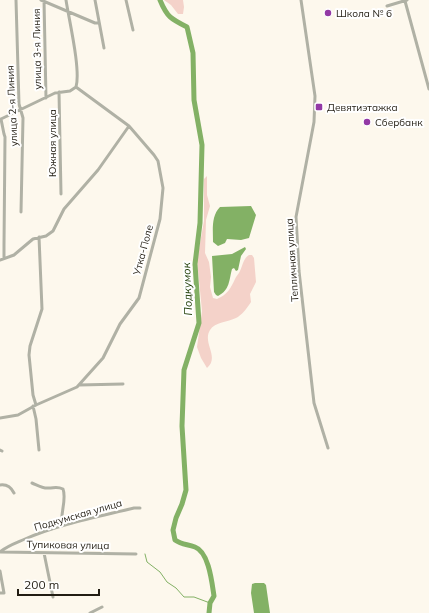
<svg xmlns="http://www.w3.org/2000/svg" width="429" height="613" viewBox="0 0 429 613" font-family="Mulish,sans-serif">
<rect width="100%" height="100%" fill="#fdf8ed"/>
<path fill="#f4d2c9" d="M164,0H183L184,7L183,14H178L171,5Z
M207,176V195L210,206L206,220L205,253L209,262L211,277L210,287L213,298L217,299C227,295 231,288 235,279C236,276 239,274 240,271C243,265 243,259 249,255H252L254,258L256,282L250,294L251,302C248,307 241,316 236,318C228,322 215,322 210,330C202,343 220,357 207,368L201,358L197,347L202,311L197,260L204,221V179Z"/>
<path fill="#83b165" d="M251,206L256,215L249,238L241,240L227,239L225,243L218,246L213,242C213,230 211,216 220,207Z
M245,247L246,249L241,256L238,270L236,271L234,268L232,269C229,280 230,290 218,296L216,295L214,292L212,256L232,254Z
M255,583H264L266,585L270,613H254L251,593L252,584Z"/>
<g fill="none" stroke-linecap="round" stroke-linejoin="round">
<path stroke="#83b165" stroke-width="1" d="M145,554L147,562L160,572L167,582L176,588L184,597H194L210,603"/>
<path stroke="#83b165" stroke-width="5" d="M160,0C167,17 171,19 187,27L193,53L194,100L202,145L200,223L195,264L199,323L184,370L182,426L186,490L182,504L176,518L173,530L175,540C182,545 187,544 195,547C209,552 212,583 214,596L210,603L209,613"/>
<path stroke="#b0b1a5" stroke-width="3" d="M16,0L19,104L23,118L21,212
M41,0L95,23H99
M44,0L46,98
M66,0C69,20 81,70 76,87
M95,0L104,48
M126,0L133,30
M301,0L315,96L314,122L296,217L299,271L314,403L328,448
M405,1L429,89
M387,6L407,0
M59,92L61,194
M1,119L4,134L5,137L4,245V258
M1,119L55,93L70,91L76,87
M0,260L14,255L33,239L46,236L53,231L64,209L98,170L129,126
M79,385L123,384
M36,405L33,395L29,355L30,346L42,309L39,237
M33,406L36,419L39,450
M0,418L18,415L36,405L77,387L103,358L120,324L139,298L160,219L163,188L158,161L154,155L129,126L76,87
M0,450L2,451
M32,483C37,485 43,489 49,488C54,488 57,486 63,489C67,499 60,513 62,525
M0,485C7,484 11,487 14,493
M0,552C7,546 16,543 25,539C59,524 97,517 134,508H140
M0,552L136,554
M44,553L53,597
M0,571L4,593H0
M90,613L102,607"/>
</g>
<g fill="#9339a5" stroke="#fff" stroke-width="1.5">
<circle cx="328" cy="13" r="4"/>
<rect x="315" y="103" width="8" height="8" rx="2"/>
<circle cx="367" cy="122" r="4"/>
</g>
<g text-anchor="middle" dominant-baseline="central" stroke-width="4" stroke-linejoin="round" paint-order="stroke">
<g font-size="10" fill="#221d13" stroke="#fff" text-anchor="start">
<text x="336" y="13">Школа № 6</text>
<text x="327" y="107">Девятиэтажка</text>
<text x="375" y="122">Сбербанк</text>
</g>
<g font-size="10" fill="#221d13" stroke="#fff">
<text transform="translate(37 49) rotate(-91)">улица 3-я Линия</text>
<text transform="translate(12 106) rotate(-93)">улица 2-я Линия</text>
<text transform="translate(52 143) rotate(-90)">Южная улица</text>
<text transform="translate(143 250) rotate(-75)">Утка-Поле</text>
<text transform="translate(292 260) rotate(-94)">Тепличная улица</text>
<text transform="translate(78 515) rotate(-16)">Подкумская улица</text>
<text transform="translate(68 545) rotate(1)">Тупиковая улица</text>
</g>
<g font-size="11" font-style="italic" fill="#234009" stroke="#fff">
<text transform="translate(187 289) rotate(-92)">Подкумок</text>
</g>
</g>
<path d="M18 589v6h81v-6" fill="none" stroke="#221d13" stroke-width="2"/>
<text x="24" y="589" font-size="12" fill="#221d13" stroke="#ffffff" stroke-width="3" paint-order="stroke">200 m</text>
</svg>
